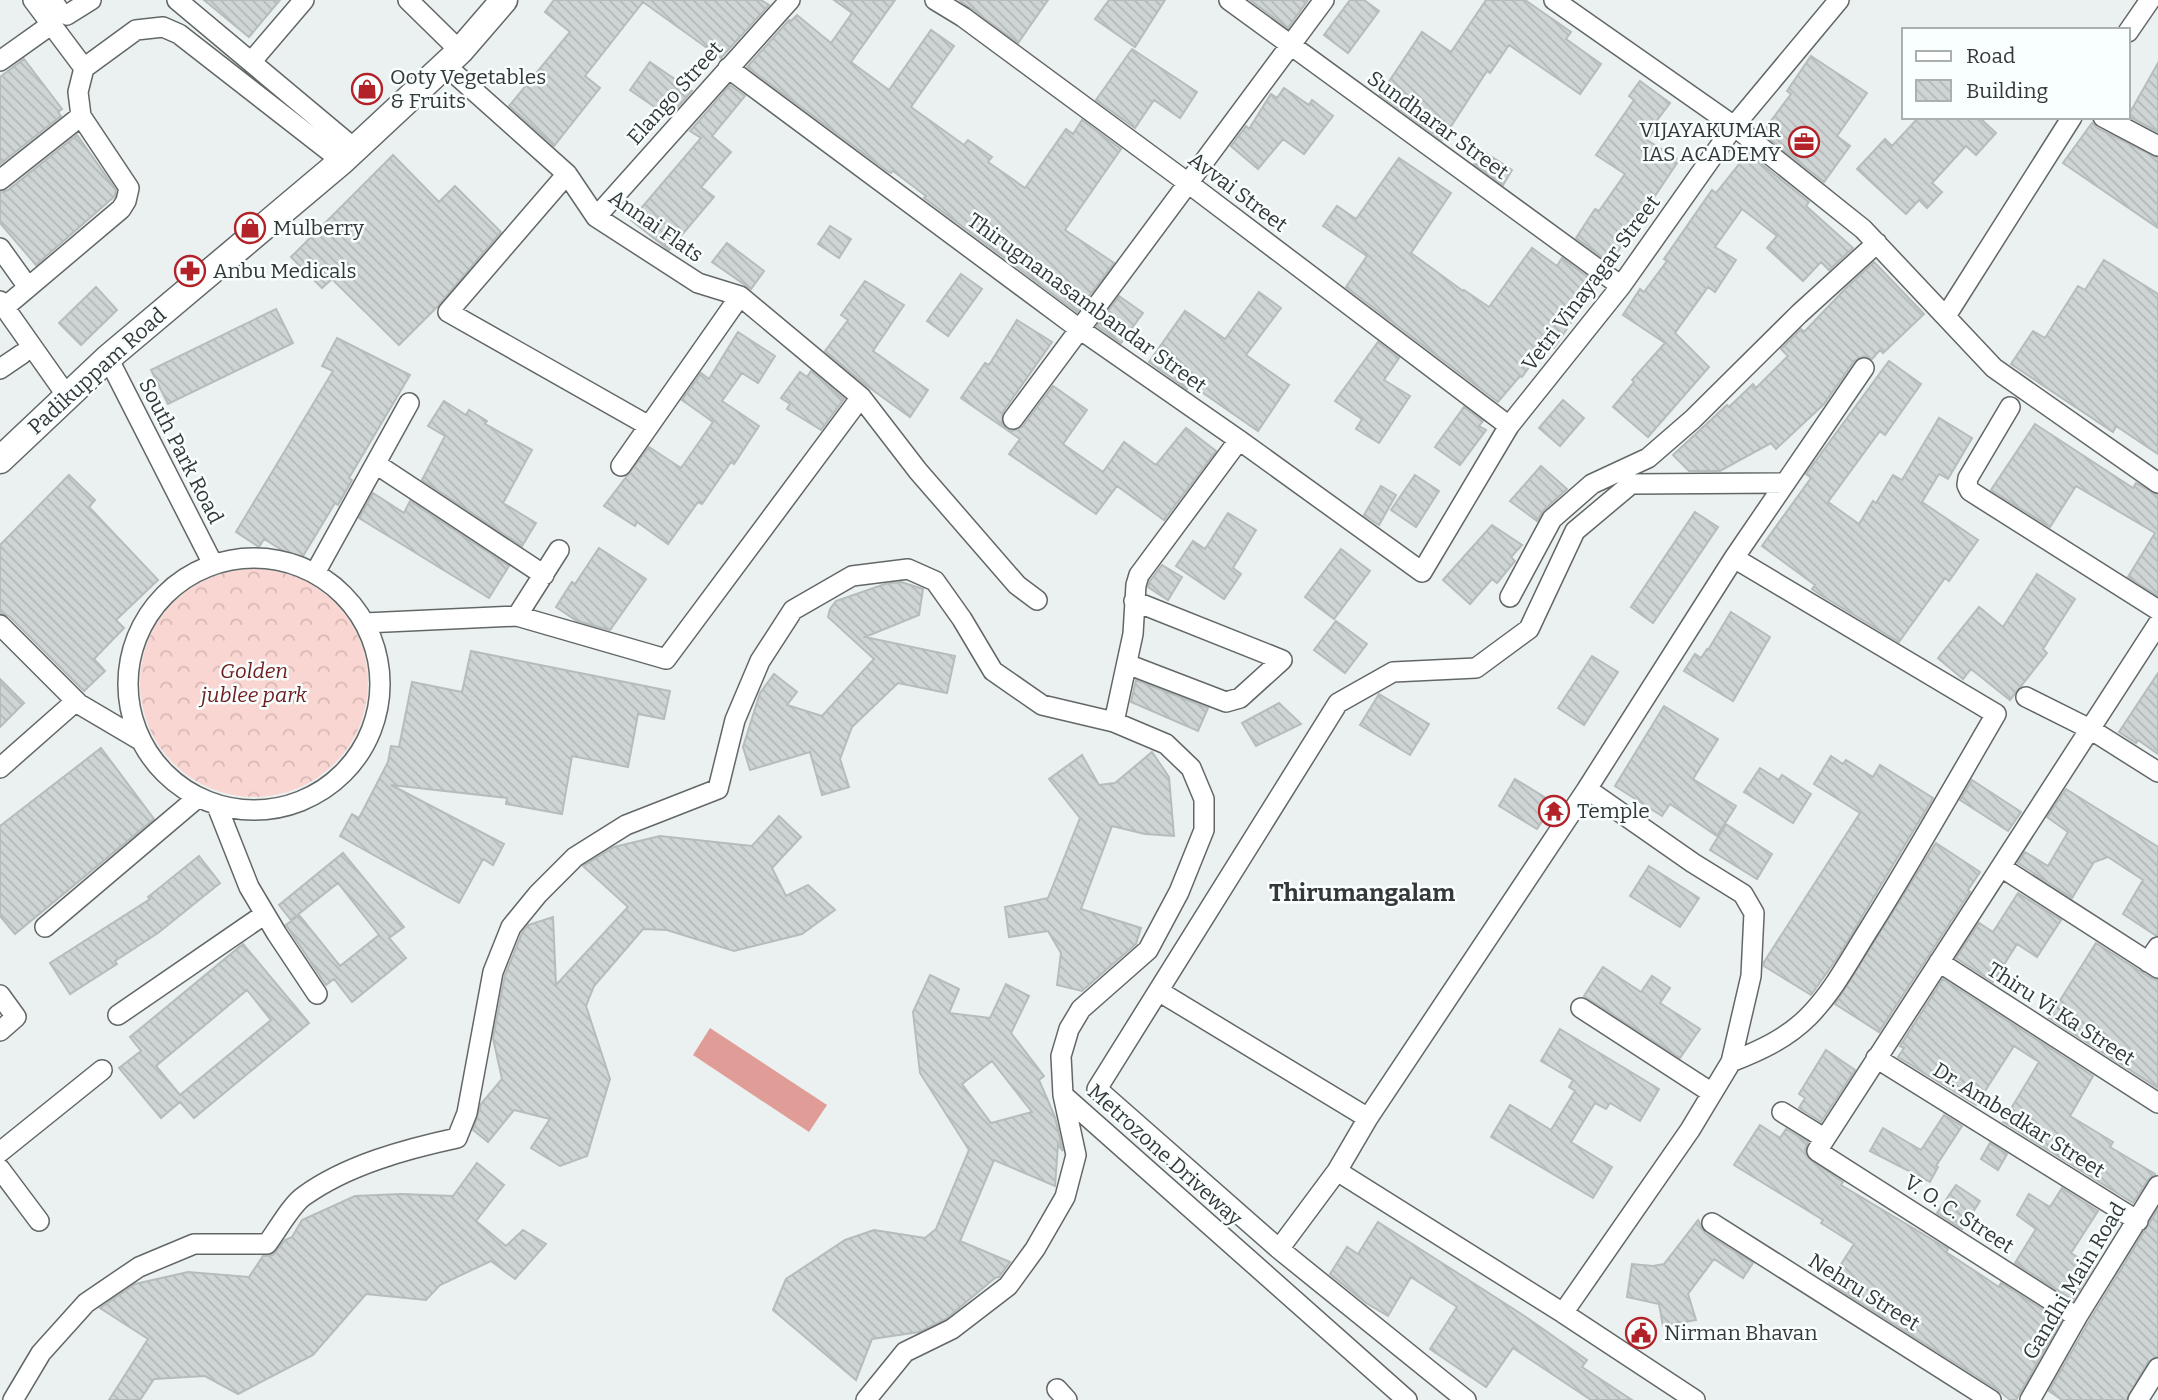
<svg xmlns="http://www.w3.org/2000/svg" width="2158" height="1400" viewBox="0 0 2158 1400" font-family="Bitter,serif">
<defs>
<pattern id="park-crowns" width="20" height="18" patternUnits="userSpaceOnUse" patternTransform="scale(1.75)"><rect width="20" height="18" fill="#fad6d2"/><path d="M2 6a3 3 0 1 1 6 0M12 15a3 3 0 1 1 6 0" fill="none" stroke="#d7b8b5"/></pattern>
<pattern id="building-back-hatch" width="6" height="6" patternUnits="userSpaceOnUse" patternTransform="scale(1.75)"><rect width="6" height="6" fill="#cfd5d5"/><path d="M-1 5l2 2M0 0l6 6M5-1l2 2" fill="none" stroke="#b2b8b8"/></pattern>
</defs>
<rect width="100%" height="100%" fill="#ebf1f1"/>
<path fill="url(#park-crowns)" d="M140 683a114 114 0 1 1 228 0a114 114 0 1 1-228 0Z"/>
<path fill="#e09c96" d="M710,1028L827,1105L809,1132L693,1055Z"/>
<path fill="url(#building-back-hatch)" stroke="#b6bcbc" stroke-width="2" fill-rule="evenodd" d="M204,0H280L249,37Z
M554,0H761L769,5L721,58L643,2L585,76L600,88L554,146L509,106L570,32L545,12Z
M834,0H895L851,62L889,90L931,30L954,46L911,107L964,145L968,140L992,157L988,162L1025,188L1066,129L1073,134L1082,120L1121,149L1065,230L1114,263L1077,312L924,198L926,196L893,171L891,173L886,170L747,67L789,20L791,21L797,15L831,43L852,13Z
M959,0H1048L1018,43Z
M1109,0H1165L1135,47L1095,19Z
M1250,0H1308L1288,28Z
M1350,0H1364L1379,11L1348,53L1324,35Z
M1486,0H1525L1571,32L1566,39L1601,64L1580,94L1509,45L1490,73L1487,71L1442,140L1380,95L1422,32L1451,52Z
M1132,49L1197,92L1180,118L1154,100L1135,128L1096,100Z
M1811,56L1867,93L1837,136L1850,146L1824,182L1762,133L1791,94L1787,91Z
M24,59L62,109L58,112L61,116L0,164V77Z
M650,62L692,91L669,117L630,90Z
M2158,63V132L2128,116Z
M1640,81L1670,103L1652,127L1655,129L1647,140L1679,160L1610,263L1576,238L1595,209L1599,211L1625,174L1596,155L1634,100L1629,96Z
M730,85L745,96L712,136L731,152L701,187L714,197L669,250L631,220L701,138L690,131Z
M1284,88L1309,105L1312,100L1333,116L1304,154L1283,139L1258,169L1231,146L1246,126L1249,129L1271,94L1277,98Z
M1919,117H1979L1996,133L1976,155L1966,146L1932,183L1942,192L1927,208L1919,200L1906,214L1857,169L1885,139L1892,146Z
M2092,123L2097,128L2158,158V228L2063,163Z
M77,135L116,190L115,196L36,265L0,223V192L8,190Z
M1483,151L1512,170L1503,185L1474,164Z
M1748,153L1809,202L1806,206L1853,248L1829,270L1821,262L1803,281L1767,248L1777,236L1742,209L1715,247L1736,260L1715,292L1708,287L1675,333L1709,367L1648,437L1613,407L1634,382L1632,380L1665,343L1623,315L1640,289L1644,292L1667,261L1664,259L1712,190L1716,193Z
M393,155L439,202L455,186L501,232L438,306L399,345L332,279L322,288L291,257Z
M1399,158L1451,193L1411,253L1463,291L1464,290L1489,307L1532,248L1557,266L1562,258L1597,284L1554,348L1546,343L1522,377L1520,376L1498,402L1346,287L1367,256L1323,226L1337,206L1356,219Z
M830,226L851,239L839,258L818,244Z
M727,243L764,271L751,289L712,262Z
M2104,260L2158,294V454L2116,426L2113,432L2011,364L2033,331L2045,338L2078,286L2085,290Z
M1874,262L1924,314L1883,353L1880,350L1872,359L1864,356L1854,361L1824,404L1776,449L1771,443L1720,471H1689L1673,455L1727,405L1729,407L1753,384L1756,388L1788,356L1781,349L1801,329L1804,332L1846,288Z
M961,274L982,289L948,336L927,321Z
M865,281L904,305L873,351L928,390L910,417L863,383L825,351L848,320L841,315Z
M96,287L117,310L81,345L59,323Z
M1259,292L1281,308L1246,355L1289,385L1258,431L1190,384L1187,389L1149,362L1185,311L1225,339Z
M1119,296L1143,313L1121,343L1097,326Z
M276,309L293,343L168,404L151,370Z
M1017,320L1052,342L1003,412L1002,423L1006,429L1012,431L1022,427L1053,386L1087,410L1063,444L1103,472L1124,442L1156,465L1186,428L1216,451L1164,520L1117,486L1096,514L1009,454L1020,439L961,398L985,363L989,365Z
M738,332L775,356L758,383L742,373L722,401L759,426L734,464L731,462L702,504L698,502L668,544L637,522L635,526L604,506L649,447L681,468L713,422L682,400L701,373L709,379Z
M337,338L410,375L349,478L352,480L338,505L335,503L300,561L264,539L259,547L236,532L333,371L322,366Z
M1378,342L1399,358L1384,380L1410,396L1379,443L1356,429L1362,419L1335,401Z
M1889,361L1921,384L1885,435L1880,431L1828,502L1859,524L1873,501L1876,503L1893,475L1902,480L1939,418L1972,438L1948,479L1939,474L1922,502L1978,540L1949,581L1945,578L1899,642L1819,594L1812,589L1815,585L1762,546L1811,478L1806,474Z
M811,371L844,399L821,430L787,409L790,404L781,398L800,372L807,377Z
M1563,400L1584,418L1560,446L1539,428Z
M444,401L466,415L469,410L487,421L485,424L532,450L503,503L536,523L522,546L422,480L445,436L428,426Z
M1464,407L1483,421L1479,426L1486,430L1460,465L1435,447Z
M2035,424L2133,488L2136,483L2158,495V596L2128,577L2155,533L2076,486L2050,527L1991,490Z
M1541,466L1567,489L1544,510L1537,521L1510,501Z
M69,475L95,500L89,507L158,580L116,620L124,628L94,659L105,671L84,691L9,616L0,613V545Z
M1415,475L1439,491L1416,527L1391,510Z
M1381,486L1396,495L1379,525L1364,515Z
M373,493L404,513L410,501L509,566L489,598L359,518Z
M1695,512L1718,527L1653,623L1631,607Z
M1228,513L1256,530L1233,568L1241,574L1224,599L1176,566L1193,541L1205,549Z
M1492,525L1522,545L1511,557L1515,561L1497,583L1492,579L1470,604L1443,580Z
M599,548L646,579L610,630L577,621L556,607L572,582L575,584Z
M1341,549L1370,571L1334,619L1305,597Z
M1162,565L1182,577L1168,600L1148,587L1150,581Z
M2037,574L2075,599L2043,649L2047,653L2010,700L1971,669L1963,679L1938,658L1979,607L2003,627Z
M901,582L923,589L919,615L865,637L955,656L947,693L898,683L852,727L840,759L849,787L822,795L810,752L750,770L743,747L760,693L774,674L797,692L787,705L822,716L874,659L828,617L830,609L836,601L885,584Z
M1731,612L1770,637L1733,701L1684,671L1695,654L1701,658L1707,649L1708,650Z
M1336,621L1367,644L1345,673L1314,650Z
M471,651L670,691L664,719L638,714L628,767L572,756L562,814L506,804L507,798L391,785L504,844L493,865L483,859L459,903L340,836L352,814L359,818L388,762L391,746L399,747L412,682L462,692Z
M1592,656L1618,672L1584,725L1558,708Z
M2158,673V754L2138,740L2136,743L2119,732Z
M0,679L24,703L0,727Z
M1136,680L1208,708L1198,731L1131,702Z
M1379,694L1429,724L1410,755L1360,725Z
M1279,703L1301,724L1256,746L1242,723Z
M1664,706L1718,739L1693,779L1736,806L1717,836L1670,804L1662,816L1615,786Z
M101,748L154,819L15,934L0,916V826Z
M1152,752L1169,777L1174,836L1145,834L1112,826L1081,909L1141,928L1136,944L1082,991L1057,985L1061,953L1048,931L1009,937L1005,907L1048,898L1080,818L1049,779L1082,755L1099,785L1115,783Z
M1831,756L1843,764L1846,760L1873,777L1880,765L1933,798L1838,957L1811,995L1764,966V962L1860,813L1814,784Z
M1760,768L1779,780L1782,775L1811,794L1793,823L1744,792Z
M1515,779L1554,803L1537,829L1499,806Z
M1972,780L2021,812L2008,831L1960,800Z
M2066,789L2158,847V935H2155L2123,914L2143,880L2108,857L2094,862L2072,898L2018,863L2025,852L2048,866L2068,832L2047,817Z
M779,816L801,837L772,868L786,896L808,885L835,910L802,934L734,951L667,930L643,929L594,986L586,1006L610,1079L587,1156L560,1166L531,1148L550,1119L514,1110L488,1142L473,1130L481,1104L502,1079L493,1038L505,975L522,933L528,925L553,917L556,985L628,907L583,866L614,847L660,836L752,846Z
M1726,824L1772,854L1757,879L1710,850Z
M1936,843L1980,872L1968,890L1970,892L1879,1032L1835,1004Z
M343,853L404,927L389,938L406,958L352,1002L334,979L326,985L286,925L299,915L340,966L379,935L338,883L291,920L279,905Z
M199,856L220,883L158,933L115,961L117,964L70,994L50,963L150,899L148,897Z
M1649,866L1699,898L1680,927L1630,896Z
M2018,893L2061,920L2037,957L2017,944L1993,982L1956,958L1979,923L1993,932Z
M2096,943L2151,978L2158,980V1088L2049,1018Z
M243,944L309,1023L194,1118L180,1102L161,1118L119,1068L141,1051L130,1037ZM247,990L271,1020L180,1095L156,1066Z
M1603,967L1641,992L1652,976L1670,988L1660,1003L1700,1029L1680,1058L1584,996Z
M930,975L959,989L949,1013L990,1018L1006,984L1029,996L1011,1033L1044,1076L1039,1080L1055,1117L1063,1151L1058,1145L1055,1186L994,1160L960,1241L1010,1262L999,1277L995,1278L946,1319L919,1332L872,1339L856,1380L773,1310L786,1279L845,1240L874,1230L925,1238L936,1229L969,1150L920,1073L913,1012ZM992,1061L1032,1112L991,1123L962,1084Z
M1943,979L2093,1076L2070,1116L2113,1142L2110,1147L2155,1174L2148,1180L2133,1203L2003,1122L2039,1062L2014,1046L1976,1105L1898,1057L1904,1048L1900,1046Z
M1560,1029L1659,1089L1640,1121L1610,1103L1606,1109L1595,1103L1590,1111L1571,1142L1612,1167L1593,1198L1491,1137L1510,1105L1551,1130L1575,1091L1569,1087L1573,1080L1541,1061Z
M1826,1050L1855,1070L1821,1122L1799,1108L1805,1098L1799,1094Z
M1944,1115L1962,1126L1936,1166L1938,1167L1930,1182L1870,1151L1883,1128L1921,1150Z
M1760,1125L1780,1138L1786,1129L1808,1142L1805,1150L1807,1157L1843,1182L1841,1185L1948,1249L1946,1252L1999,1287L2001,1283L2061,1321L2016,1400H2010L1998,1390L1829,1283L1854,1244L1821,1223L1823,1220L1734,1165Z
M1990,1143L2007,1154L1998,1170L1981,1159Z
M477,1163L504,1185L476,1221L506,1246L523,1230L546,1244L515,1279L491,1261L440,1285L426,1300L366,1294L313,1355L238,1394L205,1376L154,1379L140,1400H109L148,1339L100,1308L135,1284L188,1272L249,1277L263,1256L273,1255L285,1240L292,1237L302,1220L355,1196L401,1194L453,1196Z
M1956,1185L1980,1201L1962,1229L1937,1213Z
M2062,1188L2098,1211L2071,1253L2093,1267L2073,1300L2015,1263L2036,1229L2017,1215L2029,1194L2050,1207Z
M2158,1209V1356L2148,1362L2126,1400H2062L2049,1391L2088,1323Z
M1698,1220L1705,1233L1753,1263L1743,1278L1714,1259L1688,1294L1696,1320L1663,1326L1659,1304L1627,1297L1632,1264L1653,1266L1664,1264Z
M1378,1222L1523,1315L1587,1360L1582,1367L1632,1400H1591L1513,1348L1486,1387L1430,1349L1457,1307L1411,1277L1388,1316L1366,1303L1330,1274L1347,1247L1358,1254Z"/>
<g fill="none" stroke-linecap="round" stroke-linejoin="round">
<g stroke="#626767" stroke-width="22">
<path id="street" d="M33,0L84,68L136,30L163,27L179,34L342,161
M52,0L59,10L67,15L91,0
M177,0L251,62L304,0
M408,0L460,51
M935,0L963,17L1188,183L1509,426
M1229,0L1621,286
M1554,0L1734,126L1863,229L1994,368L2158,483
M2128,32L2150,0
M0,61L52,24
M251,62L355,149
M445,65L567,174L596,217L698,283L740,296L861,397L918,471L1017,585L1037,600
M728,68L1078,328L1239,440L1422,572L1509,426L1621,286L1734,126L1839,0
M2103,117L2158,146
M567,174L448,312L649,426
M0,180L81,116
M596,217L790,0
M0,248L28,287
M0,301L67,396
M5,307L121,209L126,201L129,188L81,116L78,92L84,68
M1946,316L2072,117
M108,358L213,564
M0,369L22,354
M2010,407L1968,478L1967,485L1970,491L2158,610
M1013,419L1324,0
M376,464L544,575
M621,466L740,296
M128 684a126 126 0 1 1 252 0a126 126 0 1 1-252 0Z
M315,573L409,403
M1510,597L1552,519L1592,484L1648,458L1693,419L1799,314L1877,243
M517,616L559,550
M365,623L517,616L666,659L861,397
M0,625L79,704L140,740
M1127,664L1226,702L1240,698L1282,660L1134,601
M2026,697L2090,729L2158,772
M1114,722L1133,634L1136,585L1139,575L1239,440
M0,768L76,701
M217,806L249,887L277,934L317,994
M2001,867L2158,968
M45,927L196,799
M1939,962L2158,1103
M2148,962L2158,947
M1160,992L1368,1118
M0,995L16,1017L0,1031
M1581,1008L1712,1093
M118,1015L265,914
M1876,1058L2138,1221
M1731,1062C1759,1051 1786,1039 1808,1017C1833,992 1850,959 1869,929C1913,859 1954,786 1996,714L1734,558
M1782,1112L1824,1138
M0,1152L102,1070
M0,1169L39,1221
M1337,1171L1279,1249L1097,1089L1338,703L1393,672L1476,668L1529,629L1575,531L1631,484L1785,483
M1712,1223L1991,1400
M1279,1249L1466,1400
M1563,1313L1337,1171L1368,1118L1587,789
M2077,1317L1817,1151L2158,624
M1057,1389L1067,1400
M13,1400L41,1353L86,1303L139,1267L194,1244H267C277,1231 291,1205 304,1196C347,1165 406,1149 457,1138L467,1113L493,972L511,927L538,894L575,857L626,825L718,789L735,720L760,661L793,610L852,576L908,569L935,581L962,619L993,671L1042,705L1114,722L1166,744L1191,768L1204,799V830L1179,892L1148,950L1081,1009L1069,1029L1061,1056L1063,1095L1407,1400
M866,1400L905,1352L952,1329L1008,1286L1035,1249L1065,1197L1076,1155L1063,1095
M1695,1400L1563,1313L1690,1130L1731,1062L1751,976L1754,913L1743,894L1693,863L1587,789L1734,558L1864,368
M2030,1400L2077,1317L2158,1186
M2138,1400L2158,1368"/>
</g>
<g stroke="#626767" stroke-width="29">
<path id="secondary" d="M0,460L108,358L342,161L460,51L504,0"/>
</g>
<use href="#street" stroke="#fff" stroke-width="19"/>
<use href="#secondary" stroke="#fff" stroke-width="26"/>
</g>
<defs>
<g id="shop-ring" transform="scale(1.575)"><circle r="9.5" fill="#f8fffe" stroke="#b32228" stroke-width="1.5"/><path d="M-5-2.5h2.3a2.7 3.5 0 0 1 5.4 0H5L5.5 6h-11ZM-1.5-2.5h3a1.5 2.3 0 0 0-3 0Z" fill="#b32228"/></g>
<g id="office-ring" transform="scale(1.575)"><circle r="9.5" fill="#f8fffe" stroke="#b32228" stroke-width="1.5"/><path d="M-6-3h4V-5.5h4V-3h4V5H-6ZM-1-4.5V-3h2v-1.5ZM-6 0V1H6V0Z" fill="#b32228"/></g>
<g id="pharmacy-ring" transform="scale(1.575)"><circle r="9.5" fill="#f8fffe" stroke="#b32228" stroke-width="1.5"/><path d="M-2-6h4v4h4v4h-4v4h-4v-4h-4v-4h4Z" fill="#b32228"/></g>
<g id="temple-ring" transform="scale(1.575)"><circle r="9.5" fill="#f8fffe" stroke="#b32228" stroke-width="1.5"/><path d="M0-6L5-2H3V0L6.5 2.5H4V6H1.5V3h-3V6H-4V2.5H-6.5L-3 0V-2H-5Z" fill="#b32228"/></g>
<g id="civic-ring" transform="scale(1.575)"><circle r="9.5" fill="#f8fffe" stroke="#b32228" stroke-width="1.5"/><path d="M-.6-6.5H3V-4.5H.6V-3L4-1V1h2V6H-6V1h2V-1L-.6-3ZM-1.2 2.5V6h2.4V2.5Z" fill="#b32228"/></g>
</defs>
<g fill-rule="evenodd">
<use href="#shop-ring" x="367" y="89"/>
<use href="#office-ring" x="1804" y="142"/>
<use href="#shop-ring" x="250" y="228"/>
<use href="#pharmacy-ring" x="190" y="271"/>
<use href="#temple-ring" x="1554" y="811"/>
<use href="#civic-ring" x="1641" y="1333"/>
</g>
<g text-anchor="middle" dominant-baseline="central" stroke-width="5" stroke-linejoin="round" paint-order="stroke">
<g font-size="21" fill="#353838" stroke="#f8fffe" text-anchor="start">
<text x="390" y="77">Ooty Vegetables<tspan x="390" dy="24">&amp; Fruits</tspan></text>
<text x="1781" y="130" text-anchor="end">VIJAYAKUMAR<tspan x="1781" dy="24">IAS ACADEMY</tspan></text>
<text x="273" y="228">Mulberry</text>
<text x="213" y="271">Anbu Medicals</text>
<text x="1577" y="811">Temple</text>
<text x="1664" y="1333">Nirman Bhavan</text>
</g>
<g font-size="21" fill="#353838" stroke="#f8fffe">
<text transform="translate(675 93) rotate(-48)">Elango Street</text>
<text transform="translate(1438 125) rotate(36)">Sundharar Street</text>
<text transform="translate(1238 192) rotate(37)">Avvai Street</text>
<text transform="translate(656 226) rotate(35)">Annai Flats</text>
<text transform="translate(1591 283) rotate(-53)">Vetri Vinayagar Street</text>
<text transform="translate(1087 303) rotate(36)">Thirugnanasambandar Street</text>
<text transform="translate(97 371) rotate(-42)">Padikuppam Road</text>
<text transform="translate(181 451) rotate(63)">South Park Road</text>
<text transform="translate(2061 1014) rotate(33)">Thiru Vi Ka Street</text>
<text transform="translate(2019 1120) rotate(32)">Dr. Ambedkar Street</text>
<text transform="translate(1165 1155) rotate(42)">Metrozone Driveway</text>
<text transform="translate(1959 1214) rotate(33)">V. O. C. Street</text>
<text transform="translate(2074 1281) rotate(-59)">Gandhi Main Road</text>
<text transform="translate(1864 1292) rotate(32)">Nehru Street</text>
</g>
<g font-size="21" font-style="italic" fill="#6e1e1e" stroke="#f8fffe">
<text x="254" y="671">Golden<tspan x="254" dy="24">jublee park</tspan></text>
</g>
<g font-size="24" font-weight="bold" fill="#353838" stroke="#f8fffe">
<text x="1362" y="893">Thirumangalam</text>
</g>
</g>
<rect x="1902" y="28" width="228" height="91" fill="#f8fffe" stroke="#aaafaf" stroke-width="2"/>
<rect x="1916" y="51" width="35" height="10" fill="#ffffff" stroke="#aaafaf" stroke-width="2"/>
<text x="1966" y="63" font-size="21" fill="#353838">Road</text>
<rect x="1916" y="80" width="35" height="21" fill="url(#building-back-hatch)" stroke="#aaafaf" stroke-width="2"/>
<text x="1966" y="98" font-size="21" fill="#353838">Building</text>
</svg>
